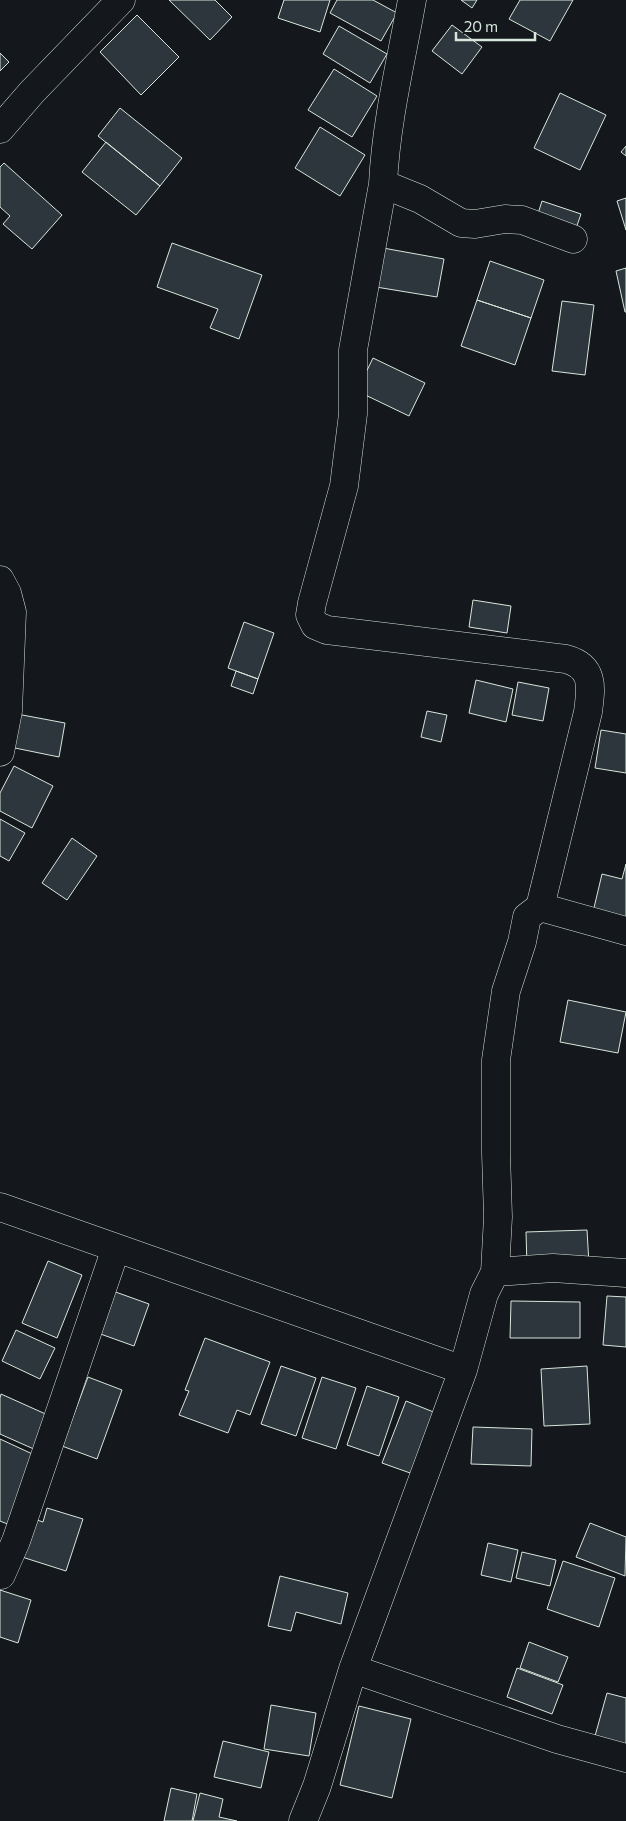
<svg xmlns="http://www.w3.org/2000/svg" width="626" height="1821" viewBox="0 0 626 1821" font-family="Commissioner,sans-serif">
<rect width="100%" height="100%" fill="#14181c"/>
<path fill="#2c363c" stroke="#d8e6dc" d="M169,0H215L232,17L210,40Z
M284,0H330L320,32L278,18Z
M337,0H373L397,13L381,41L330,13Z
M461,0H477L472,8Z
M520,0H573L550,41L509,19Z
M137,15L179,57L141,95L100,52Z
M452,25L482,47L462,74L432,51Z
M339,26L387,54L370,83L323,54Z
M0,53L9,62L0,71Z
M334,69L377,96L352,137L308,110Z
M560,93L606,115L580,170L534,148Z
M120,108L182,158L160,186L98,136Z
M320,127L365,155L340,196L295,168Z
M106,142L160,186L136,215L82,172Z
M626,146V156L621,152Z
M4,163L62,215L32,249L3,224L10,216L0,207V167Z
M626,198V230L617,201Z
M542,201L581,214L573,237L535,223Z
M172,243L262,275L239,339L210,328L218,309L157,287Z
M383,248L444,259L437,297L376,287Z
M490,261L544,280L531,318L477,300Z
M626,268V312H625L616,271Z
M477,300L531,318L515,365L461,346Z
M562,301L594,305L585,375L552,371Z
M373,358L425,383L409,416L357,391Z
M473,600L511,606L507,633L469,627Z
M244,622L274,633L258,679L228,668Z
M236,671L258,679L253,694L231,686Z
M476,680L513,689L506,722L469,713Z
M518,682L549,688L543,721L512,715Z
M427,711L447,715L441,742L421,737Z
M17,714L65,723L59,757L10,747Z
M601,730L626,734V773L595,768Z
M14,766L53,786L32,828L0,811V793Z
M0,819L25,833L9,861L0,856Z
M72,838L97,856L67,900L42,883Z
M626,864V920L593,912L602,874L622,879Z
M568,1000L626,1012L618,1053L560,1042Z
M587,1230L589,1264L527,1267L526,1232Z
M48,1261L82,1275L57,1338L22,1323Z
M110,1290L149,1304L134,1346L95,1332Z
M607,1296L626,1297V1347L603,1345Z
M511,1301L580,1302V1338H510Z
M16,1330L55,1348L40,1379L2,1361Z
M205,1338L270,1362L250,1415L237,1410L228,1433L179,1415L189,1391L185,1390Z
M281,1366L316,1378L296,1436L261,1424Z
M587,1366L590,1424L544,1426L541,1369Z
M88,1377L122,1390L97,1459L62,1446Z
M322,1377L356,1388L336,1449L302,1438Z
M367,1386L399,1397L379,1456L347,1445Z
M1,1394L50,1416L36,1450L0,1434V1398Z
M406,1401L436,1413L413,1474L382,1463Z
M473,1427L532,1429L531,1466L471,1464Z
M0,1439L41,1458L10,1525L0,1521Z
M47,1508L83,1519L66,1571L22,1557L34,1519L43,1522Z
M590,1523L626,1537L625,1576L576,1557Z
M488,1543L518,1550L511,1582L481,1575Z
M522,1552L556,1560L550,1586L516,1578Z
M563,1561L615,1578L599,1627L547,1609Z
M280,1576L348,1593L341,1624L296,1612L291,1631L268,1626Z
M0,1590L31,1600L18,1643L0,1637Z
M529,1642L568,1657L558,1682L520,1668Z
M517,1668L563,1685L552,1714L507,1697Z
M607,1693L626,1698V1745L595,1736Z
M271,1705L316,1713L309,1756L264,1749Z
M359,1706L411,1719L392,1798L340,1785Z
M223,1741L269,1752L261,1788L214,1777Z
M171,1788L197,1794L192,1821H164Z
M200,1793L223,1799L219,1817L237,1821H193Z"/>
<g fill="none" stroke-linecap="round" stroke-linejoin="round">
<g stroke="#d8e6dc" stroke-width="29">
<path id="minor" d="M412,0C401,61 386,122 383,184L420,199L461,223L475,224L505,219L522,220L573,239
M0,129L32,92L121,0
M383,184L353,350V414L344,486L312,603L310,615L315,625L327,630L566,659C595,667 591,688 588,712L540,907
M0,580L7,593L12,612L8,711L0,752
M0,1207L463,1370L353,1669L317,1786L303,1821
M495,1272L498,1217L496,1153V1060L506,991L522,942L527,917L540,907L626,931
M463,1370L484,1294L495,1272L553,1268L626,1273
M1,1575L16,1541L116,1248
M353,1669L557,1739L626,1758"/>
</g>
<use href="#minor" stroke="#14181c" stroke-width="28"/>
</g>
<path d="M456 32v8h79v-8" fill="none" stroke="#d8e6dc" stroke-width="2.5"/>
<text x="464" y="32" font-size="15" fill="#d8e6dc" stroke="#14181c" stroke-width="4" paint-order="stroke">20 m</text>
</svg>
